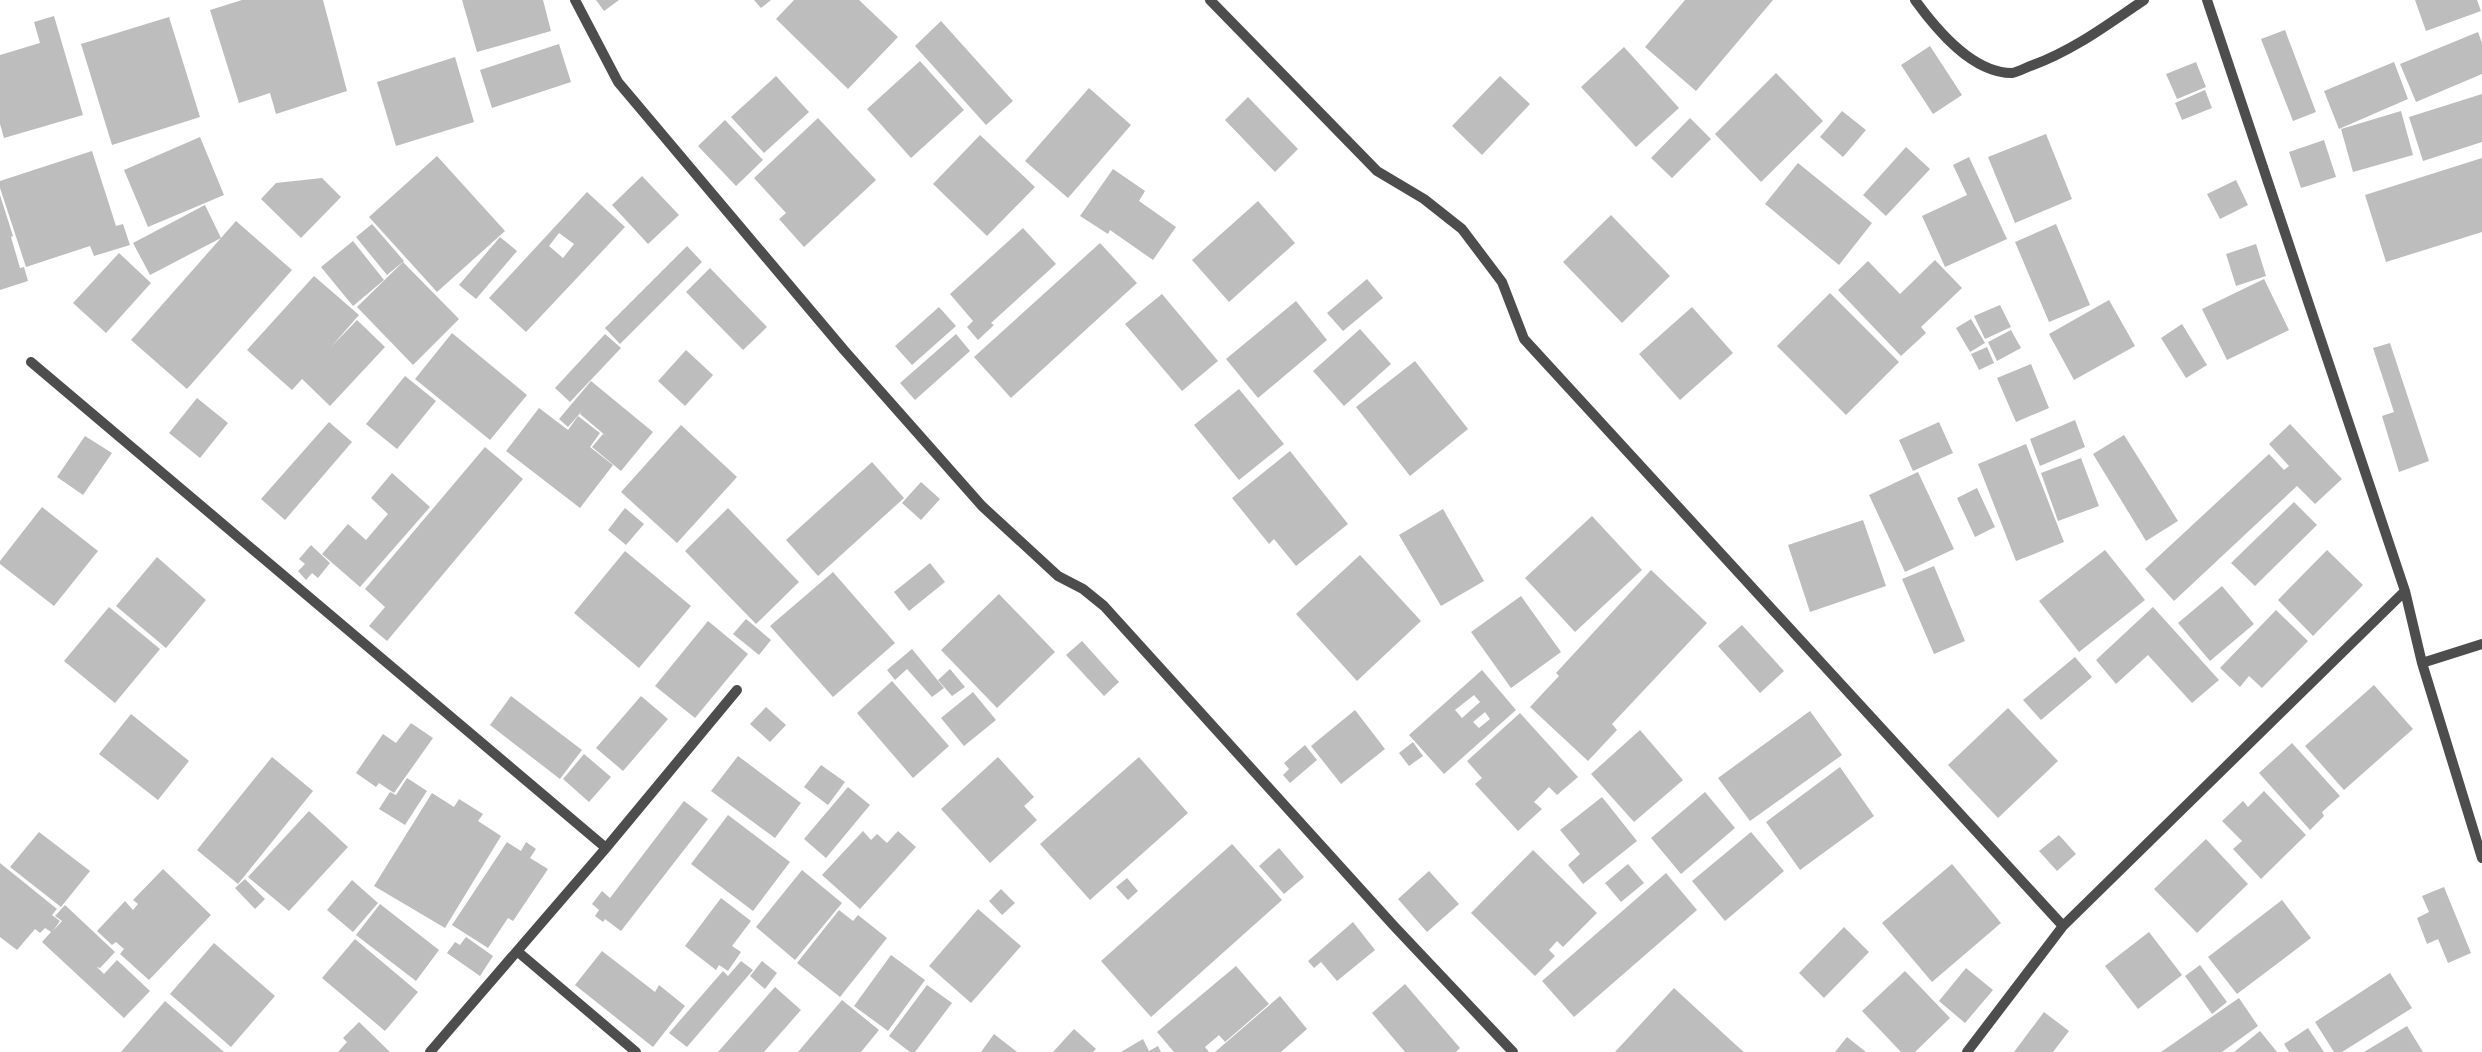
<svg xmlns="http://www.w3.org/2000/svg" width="2482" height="1052" viewBox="0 0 2482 1052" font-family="Ubuntu,sans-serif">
<rect width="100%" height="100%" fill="#fff"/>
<path fill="#bdbdbd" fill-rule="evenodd" d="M242,0H323L347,91L276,114L270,93L239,103L210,10Z
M462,0H543L551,31L477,52Z
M596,0H619L604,11Z
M754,0H771L761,8Z
M794,0H859L898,37L848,89L776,19Z
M1685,0H1773L1696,91L1645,47Z
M2415,0H2477L2481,11L2426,31Z
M54,16L83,115L4,138L0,124V55L40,43L34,22Z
M169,17L200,117L112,145L81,44Z
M941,21L1013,101L986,125L915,46Z
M2285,30L2316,112L2293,121L2261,39Z
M2478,32L2482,43V74L2416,102L2400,64Z
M559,44L571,82L492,108L480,70Z
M1930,46L1962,95L1933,114L1901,65Z
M1624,47L1679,108L1636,147L1581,87Z
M455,57L474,122L396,146L377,82Z
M920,61L964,110L911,158L867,109Z
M2196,62L2206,87L2177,99L2166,74Z
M2394,62L2408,99L2339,129L2324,91Z
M1776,73L1823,121L1761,182L1715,134Z
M776,76L809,112L764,153L731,117Z
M1500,76L1530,104L1482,155L1452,126Z
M1089,88L1131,125L1068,198L1025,161Z
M2205,90L2212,108L2182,120L2175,103Z
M2482,94V142L2423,161L2409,117Z
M1248,97L1298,149L1275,172L1225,120Z
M1842,111L1866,130L1843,157L1820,137Z
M2401,111L2413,155L2353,172L2341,129Z
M818,118L876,180L804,247L779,219L786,213L754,178Z
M1690,118L1711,139L1672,178L1651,158Z
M725,120L763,160L736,186L698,146Z
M2046,134L2072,199L2015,223L1988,157Z
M980,135L1035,187L987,236L933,184Z
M200,137L224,195L148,227L124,170Z
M2324,140L2336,177L2301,188L2289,152Z
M1906,147L1930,169L1886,216L1863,195Z
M92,151L116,226L123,224L130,245L94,256L90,246L26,267L0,188V181Z
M437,156L505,231L437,292L369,217Z
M1969,157L2007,239L1945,267L1922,216L1967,195L1953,165Z
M2482,158V232L2386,262L2365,195Z
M1798,163L1872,223L1839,265L1765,204Z
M1113,169L1145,191L1139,201L1176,227L1153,260L1110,230L1108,234L1080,216Z
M642,176L679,215L648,244L612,205Z
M322,178L341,197L301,238L261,199L276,183Z
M2236,180L2248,205L2220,219L2207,194Z
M587,192L625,227L526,332L489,298ZM559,233L574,244L563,258L549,246Z
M0,195L13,236L11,237L20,268L24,267L28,281L0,290Z
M1258,201L1295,243L1229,302L1192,260Z
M205,205L221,238L150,275L133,243Z
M1611,215L1670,276L1622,323L1563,262Z
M236,221L292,270L187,389L131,340Z
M372,224L404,261L387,275L356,237Z
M2056,224L2090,305L2049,322L2015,242Z
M1023,228L1056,264L991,323L994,325L978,340L967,327L973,321L950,294Z
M500,237L517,251L476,299L459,285Z
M353,241L384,280L353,306L321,267Z
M1100,243L1137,283L1011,398L974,357Z
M2256,244L2266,276L2236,286L2226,254Z
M687,246L702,262L620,344L605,328Z
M119,253L151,283L106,333L73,303Z
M1935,260L1962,288L1921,327L1926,333L1901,356L1838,290L1868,261L1900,294Z
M403,262L459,319L413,365L357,307Z
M710,268L767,327L743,350L686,292Z
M314,276L359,315L331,347L357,320L385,347L330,406L302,379L292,390L247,350Z
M1367,279L1383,298L1343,331L1327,313Z
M2264,279L2289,330L2227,360L2202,309Z
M1830,293L1899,362L1846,415L1777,346Z
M1162,294L1218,361L1182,391L1125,324Z
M2109,300L2135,346L2074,380L2049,334Z
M1296,301L1327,340L1258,398L1226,359Z
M2000,305L2011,327L1985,339L1974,316Z
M939,307L956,326L912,365L895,346Z
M1692,307L1733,353L1680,400L1639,354Z
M1971,319L1985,343L1970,352L1956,328Z
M2182,324L2207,365L2186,378L2161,338Z
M1360,329L1391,364L1344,406L1313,371Z
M2011,330L2021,348L1997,361L1988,342Z
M452,333L527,395L490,440L415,379Z
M605,334L621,348L570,402L555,388Z
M956,334L970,351L915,400L900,383Z
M2390,343L2429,461L2399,472L2382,416L2394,412L2373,348Z
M1987,347L1994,363L1979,370L1971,354Z
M686,350L713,375L685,406L658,381Z
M1415,361L1468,429L1410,476L1356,407Z
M2031,364L2049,408L2016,422L1997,378Z
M405,376L436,401L397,449L366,424Z
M591,381L653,432L621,471L592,447L603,434L606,436L580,414L582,411L568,427L559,419Z
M1239,389L1284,444L1239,480L1194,425Z
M197,398L228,423L200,458L169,433Z
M539,408L568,430L578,416L600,433L590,447L613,465L580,508L506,451Z
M2075,420L2085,447L2040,466L2030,439Z
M329,422L352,442L285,520L261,499Z
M1939,422L1953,453L1913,471L1899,440Z
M2290,424L2342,479L2315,504L2297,486L2174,601L2145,569L2269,454L2284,470L2289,466L2269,444Z
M681,425L737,477L677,543L621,492Z
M2124,435L2178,521L2146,541L2093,454Z
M85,436L112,453L83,495L57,477Z
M2026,444L2064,542L2016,561L1978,464Z
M485,447L523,479L387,641L369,626L385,607L365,589Z
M1290,451L1348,524L1296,566L1274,539L1269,544L1232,498Z
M2081,458L2099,506L2058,521L2041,473Z
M872,462L904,498L818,576L786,540Z
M1918,472L1954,549L1905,572L1869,495Z
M392,473L430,507L360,587L322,554L348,524L366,540L388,514L371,498Z
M921,482L940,499L921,520L902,503Z
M1977,488L1995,527L1975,537L1957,498Z
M2294,502L2317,525L2255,586L2231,563Z
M42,507L98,551L54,606L0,564V561Z
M625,508L644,524L626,545L608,530Z
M728,508L799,582L756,624L685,551Z
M1443,509L1484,581L1441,606L1399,535Z
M1592,516L1642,570L1575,632L1525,578Z
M1863,520L1886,586L1810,612L1788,545Z
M311,545L330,563L318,578L312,573L306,580L298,571L305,564L299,559Z
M2105,550L2145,600L2079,652L2039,601Z
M2327,550L2363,585L2313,636L2278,600Z
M625,551L691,606L639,668L574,613Z
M1360,555L1421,621L1357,681L1296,614Z
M157,557L206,600L166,648L116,606Z
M930,563L945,582L909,611L894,592Z
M1934,566L1965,641L1934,654L1902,579Z
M1651,570L1707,623L1612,724L1617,730L1588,761L1530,707L1559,676L1556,673Z
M833,572L895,643L833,697L770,626Z
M2222,586L2254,624L2210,661L2178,623Z
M999,594L1055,652L997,708L941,650Z
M1521,596L1561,652L1511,688L1471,632Z
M109,607L160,649L115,703L64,661Z
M2153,607L2219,680L2192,703L2148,655L2116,684L2096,660Z
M2276,610L2308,641L2262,688L2249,676L2240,687L2220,668Z
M746,619L771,640L759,655L733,634Z
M708,621L748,654L695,718L655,686Z
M1742,625L1784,671L1760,693L1718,646Z
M1082,641L1119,682L1104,696L1066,655Z
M912,649L944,688L932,697L907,669L895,680L887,670Z
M2075,657L2092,677L2041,720L2023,700Z
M950,669L965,687L952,696L938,680Z
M1482,670L1516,710L1444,774L1409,735ZM1474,695L1480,702L1462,718L1455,710ZM1485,712L1490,719L1479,728L1473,722Z
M892,681L949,746L913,778L857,713Z
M2374,685L2413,729L2344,790L2305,746Z
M973,692L996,720L964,746L941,718Z
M511,696L582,750L560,779L490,725Z
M641,696L668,719L623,771L596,748Z
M766,707L786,725L770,742L750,724Z
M2008,708L2058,761L1998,818L1948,765Z
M1355,710L1385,749L1341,784L1311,746Z
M1810,711L1842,755L1750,821L1718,778Z
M1520,713L1578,777L1557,795L1549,787L1534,802L1542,809L1518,831L1475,784L1482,778L1467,761Z
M131,714L189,761L158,800L99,754Z
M411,723L433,738L394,793L379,783L376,787L356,773L383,734L396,743Z
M1640,730L1683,780L1634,822L1591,774Z
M1413,742L1423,756L1409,766L1399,753Z
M2292,743L2340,796L2322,812L2324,816L2310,830L2259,773Z
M1305,745L1317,760L1290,783L1283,775L1289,769L1284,763Z
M584,754L611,777L589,802L563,779Z
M738,756L801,803L775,838L711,791Z
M272,757L313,791L238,884L197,850Z
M998,757L1034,797L1024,806L1037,820L990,863L941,809Z
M1139,757L1188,813L1090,900L1040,844Z
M821,765L845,782L828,805L804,787Z
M1840,767L1874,816L1800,870L1766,822Z
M407,778L427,791L405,825L379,809L390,792L396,795Z
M848,787L870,805L826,858L804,839Z
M2264,791L2306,835L2261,879L2233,849L2242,841L2222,821L2243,801L2248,807Z
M1705,792L1735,828L1681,874L1651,838Z
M432,793L454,807L459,799L483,814L478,821L501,836L445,928L374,886Z
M1602,797L1637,841L1583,884L1568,865L1580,854L1560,830Z
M684,801L708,819L621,931L605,919L603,922L595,916L599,910L592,904L602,891L610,898Z
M309,811L348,847L289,911L248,877Z
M728,815L790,862L753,911L691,864Z
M863,831L871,840L877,834L887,843L898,831L916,847L860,909L822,875Z
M39,832L90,871L61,907L10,867Z
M1751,832L1784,871L1725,921L1692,881Z
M2059,835L2076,854L2057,871L2039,851Z
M2206,839L2248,884L2197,933L2154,889Z
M507,842L521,851L526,842L536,849L530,858L548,869L513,921L508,918L488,948L452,925Z
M1232,844L1282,900L1151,1017L1101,961Z
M1279,848L1304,877L1284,894L1259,866Z
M1533,850L1597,913L1563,947L1557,941L1549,950L1555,956L1535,976L1471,913Z
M0,863L57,909L52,915L60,921L53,931L62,921L55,916L65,905L115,952L100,968L97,967L104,974L117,960L150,991L124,1018L42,942L51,932L45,928L40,933L35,929L17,950L0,937Z
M1628,864L1644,883L1621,902L1605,883Z
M1952,864L2001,923L1932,982L1882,923Z
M163,869L211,915L149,980L120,954L124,949L116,942L112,945L97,931L125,901L133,910L138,904L133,900Z
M802,870L842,903L795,960L756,927Z
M1429,871L1459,904L1427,932L1398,899Z
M1666,873L1697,910L1574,1017L1542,981Z
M1127,878L1138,891L1128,900L1116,887Z
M245,879L265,899L255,909L235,888Z
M352,880L378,903L353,932L327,910Z
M2444,887L2471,953L2448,963L2438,939L2427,944L2417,918L2429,912L2422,896Z
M1001,889L1015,903L1002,915L989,901Z
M721,898L751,921L732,946L741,952L728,971L719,965L716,970L685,946Z
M2282,900L2311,938L2237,994L2208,957Z
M380,904L439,950L416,981L356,935Z
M978,909L1021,946L971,1003L929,966Z
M839,910L853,921L858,915L887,938L840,997L797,963Z
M1353,922L1375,950L1337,981L1321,962L1314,968L1308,961Z
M1844,927L1869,952L1824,998L1799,973Z
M2149,932L2182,975L2138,1009L2105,966Z
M466,937L493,956L480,976L447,953L455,942L460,945Z
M355,939L418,992L385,1031L322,978Z
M214,943L275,996L231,1047L170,994Z
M602,951L655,992L659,985L685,1006L653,1047L575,985Z
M891,955L925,980L888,1031L854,1006Z
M741,961L753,970L687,1047L669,1033L723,971L728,976Z
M762,961L777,973L765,989L750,976Z
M2200,965L2227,1002L2212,1014L2185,976Z
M1236,966L1269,1004L1225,1042L1219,1035L1205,1047L1209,1052H1174L1157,1032Z
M1966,968L1993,990L1965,1023L1939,1001Z
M1905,971L1950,1018L1915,1052H1901L1862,1011Z
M2390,973L2412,1008L2342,1052H2334L2315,1022Z
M1405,984L1460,1048L1456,1052H1405L1372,1013Z
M927,985L952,1003L915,1052H910L889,1036Z
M775,987L801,1010L764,1052H718Z
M1674,988L1737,1046L1744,1052H1615Z
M1280,996L1307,1029L1281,1052H1215Z
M2239,998L2258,1026L2222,1052H2161Z
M842,1000L879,1030L861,1052H798Z
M165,1001L224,1052H121Z
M2044,1012L2069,1031L2053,1052H2014Z
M359,1022L390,1052H338L347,1042L343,1038Z
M2407,1026L2423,1052H2364Z
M2308,1028L2324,1052H2289L2284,1044Z
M1074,1029L1096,1049L1093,1052H1053Z
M2260,1031L2277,1052H2234Z
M994,1034L1017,1052H981Z
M1847,1037L1866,1052H1835Z
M1143,1039L1149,1051L1158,1046L1161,1052H1121Z"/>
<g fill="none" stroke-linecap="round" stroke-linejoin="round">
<path stroke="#4d4d4d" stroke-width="10" d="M575,0L618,82L844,350L982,506L1058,576L1083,589L1104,606L1394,926L1513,1052
M1210,0L1377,171L1424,199L1462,229L1502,282L1524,339L2063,926
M1915,0C1936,29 1972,73 2012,73C2018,72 2027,67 2033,65C2074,50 2108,24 2144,0
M2207,0L2405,591L2422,663L2482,858
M31,362L606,848
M2422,663L2482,644
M517,951L636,1052
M430,1052L606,848L737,690
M1967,1052L2063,926L2405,591"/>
</g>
</svg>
